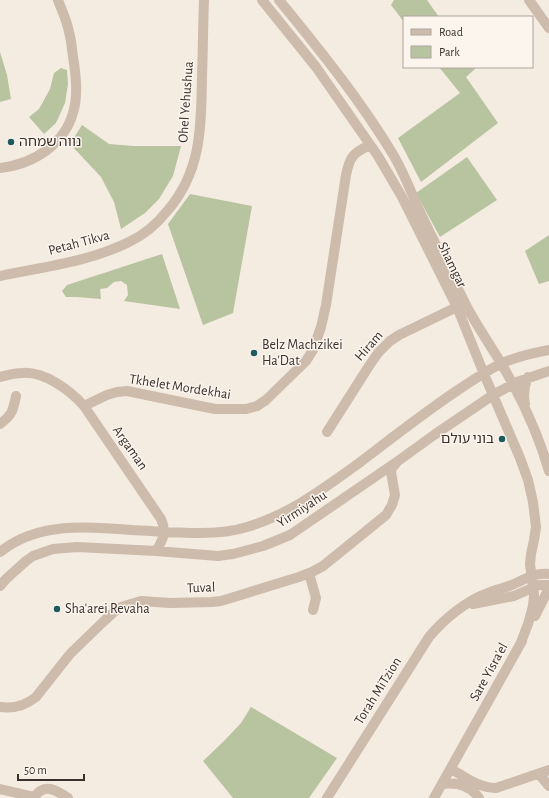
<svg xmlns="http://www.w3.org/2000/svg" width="549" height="798" viewBox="0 0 549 798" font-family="'Alegreya Sans','Noto Sans Hebrew',sans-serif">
<rect width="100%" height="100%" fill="#f4ebe1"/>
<path fill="#b8c4a0" d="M394,0H427L439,17H404V22L391,5Z
M0,52L7,75L11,99L0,102Z
M439,67H474L475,69L466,77L498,123L421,182L398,138L460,93Z
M61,68L67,70L68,84L65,103L56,123L44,134L29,117L39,109L50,89L54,73Z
M82,125L109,144L133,146H181L173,176L159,199L145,213L121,229L114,202L101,177L70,144Z
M467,157L497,200L440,237L416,193Z
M190,194L252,206L233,313L203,325L168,224Z
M549,235V281L539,284L525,251Z
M162,254L180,309L124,301L128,295L127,285L121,281L114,282L107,288L100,289L101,299L77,297H66L62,291L67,285Z
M251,707L337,758L309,798H233L203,761L224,741L241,723Z"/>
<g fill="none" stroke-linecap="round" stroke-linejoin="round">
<path stroke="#cdbbac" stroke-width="10" d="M262,0L316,67L378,156L402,197L457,307L484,374L520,458L528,480L533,502L536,527L534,540L531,554L530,564L534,595L533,606L528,624L520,645
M279,0C320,50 361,101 394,156C405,175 412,195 421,214C436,246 452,277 468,309C478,327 490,345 501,363C521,397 538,433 549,471
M529,0L549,28
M0,168C34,164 66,144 74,109C78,94 76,77 74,63C72,53 72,42 69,32C67,21 62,11 58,0
M0,276C43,267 89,262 129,242C144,235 157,224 168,210C202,170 201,126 202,76C203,50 203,25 204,0
M0,377C7,375 14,373 22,373C44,371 70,390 84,406L161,519C167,532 163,540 156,551
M525,404C523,395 524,386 528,377
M84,406L107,395L117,392L127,391L215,409H246L257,406L266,400L306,361L313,350L321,327L326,305L346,175C350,156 353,153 370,145
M0,424C12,415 13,411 16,396
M327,432L369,366L378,353L390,341L399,335L457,307
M0,552C37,522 88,526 132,530C154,531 176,533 199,533C215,533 232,532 247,527C288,515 320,491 355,466C388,441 421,415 455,392C470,382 486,371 502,363C517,357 533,353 549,350
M309,573L316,598L313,610
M0,586L6,579L26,561L33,556L53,549L77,547L156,551L218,556L233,554L263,546L290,535L398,461L434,435L493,395L517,382L549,371
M473,604L514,596L539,585H549
M535,616L549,588
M0,707C14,709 25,706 36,697L70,654L103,622L115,611L121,607L141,601L170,603L212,602L221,601L299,577L312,572L323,566L386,515L392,505L395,495L391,472L392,468L397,462
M451,769C465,777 479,788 496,788L549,770
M539,774L549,786
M442,784C457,782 470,785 479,798
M0,789L35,797
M34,798C44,782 56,790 68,798
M327,798L429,637C444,619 466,601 488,593C496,589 506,588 514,584C526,579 535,572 549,574
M434,798L522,641"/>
</g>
<g fill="#1f5a5e" stroke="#fbf5ee" stroke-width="1.5">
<circle cx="11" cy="142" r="4"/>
<circle cx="254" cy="353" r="4"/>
<circle cx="502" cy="439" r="4"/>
<circle cx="57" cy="609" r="4"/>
</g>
<g text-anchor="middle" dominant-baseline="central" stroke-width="3" stroke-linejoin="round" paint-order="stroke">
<g font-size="14" fill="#3b302b" stroke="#fbf5ee">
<text transform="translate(186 102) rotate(-86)">Ohel Yehushua</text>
<text transform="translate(79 243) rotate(-15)">Petah Tikva</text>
<text transform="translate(452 265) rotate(64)">Shamgar</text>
<text transform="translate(369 346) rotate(-49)">Hiram</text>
<text transform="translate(180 387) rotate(9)">Tkhelet Mordekhai</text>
<text transform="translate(130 448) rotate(55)">Argaman</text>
<text transform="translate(302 509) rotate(-33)">Yirmiyahu</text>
<text transform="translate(201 588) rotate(-2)">Tuval</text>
<text transform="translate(489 672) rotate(-61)">Sare Yisra'el</text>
<text transform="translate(378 691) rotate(-58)">Torah MiTzion</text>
</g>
<g font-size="14" fill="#3b302b" stroke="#fbf5ee" text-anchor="start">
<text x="19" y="142">נווה שמחה</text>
<text x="262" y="345">Belz Machzikei<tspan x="262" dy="16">Ha'Dat</tspan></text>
<text x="494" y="439" text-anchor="end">בוני עולם</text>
<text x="65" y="609">Sha'arei Revaha</text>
</g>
</g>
<rect x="403" y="16" width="130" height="52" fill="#fbf5ee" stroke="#aea6a0"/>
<rect x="411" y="29" width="20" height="6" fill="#cdbbac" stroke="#aea6a0"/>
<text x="439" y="36" font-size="12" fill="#3b302b">Road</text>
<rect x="411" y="46" width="20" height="12" fill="#b8c4a0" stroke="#aea6a0"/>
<text x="439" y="56" font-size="12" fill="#3b302b">Park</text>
<path d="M18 774v6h66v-6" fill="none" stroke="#3b302b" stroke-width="2"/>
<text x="24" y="774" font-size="12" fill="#3b302b" stroke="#fbf5ee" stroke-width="3" paint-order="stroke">50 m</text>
</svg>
